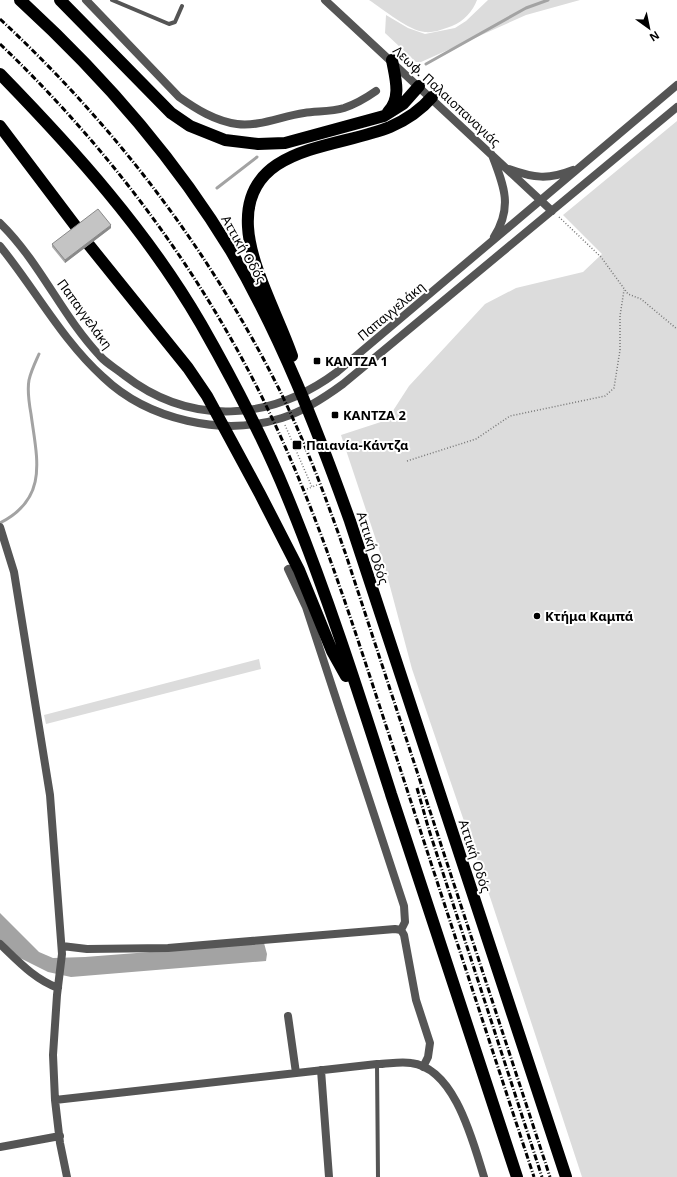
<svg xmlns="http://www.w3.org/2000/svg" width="677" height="1177" viewBox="0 0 677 1177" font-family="'Noto Sans',sans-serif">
<rect width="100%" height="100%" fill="#fff"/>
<path fill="#dcdcdc" d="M369,0H477C473,11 464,21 452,26C444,29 434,33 425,32C409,31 383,9 369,0Z
M488,0H580L526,15L421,62H416L385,33L386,15L408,28L425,34L455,28L466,21Z
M677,121V1177H582L491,900L412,669L384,564L341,435L387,420L409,386L485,304L516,288L583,272L602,254L563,215Z
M259,659L261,669L46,724L44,715Z"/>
<path fill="#a3a3a3" d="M0,913L39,952L53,958L85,957L264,943L267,954L266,961L71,977L48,972L20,958L0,940Z"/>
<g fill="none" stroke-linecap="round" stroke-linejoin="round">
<path stroke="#a3a3a3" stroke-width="3" d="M426,64L526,8L548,0
M217,188L257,157
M0,523C49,498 37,459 31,414C29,403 27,391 29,380C31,371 35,363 39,354"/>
<path stroke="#777" stroke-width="1.5" stroke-dasharray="1 2" stroke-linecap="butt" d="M559,217L601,257L628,294L641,299L677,329
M285,425L312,487L317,485
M407,461L476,439L510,416L605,396L614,388L620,350V316L624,290
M307,489L312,487"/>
<path stroke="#555" stroke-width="4" d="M112,0L169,24L175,22L182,6
M377,1064L378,1177"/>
<path stroke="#555" stroke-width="8" d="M86,0L179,97C196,109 215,121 237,124C259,127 282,116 304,113C317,111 331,112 344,108C356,104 366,98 376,91
M0,527L14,572L50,795L62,954L57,995L53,1055L55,1100L60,1143L67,1177
M288,569L306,607L404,906L405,922L401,930
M0,944C18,961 34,979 58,988
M62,946L87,949L168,948L395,929L401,930L404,935L416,1000L430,1043L428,1057L423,1067
M288,1016L296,1073
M321,1070L329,1177
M55,1100L377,1064C388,1064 400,1061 411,1063C455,1068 473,1142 484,1177
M0,1147L60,1136"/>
<path stroke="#555" stroke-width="8" d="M325,0L552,211
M492,155C504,186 513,207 494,237
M509,169C534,178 548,180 573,170
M0,223C40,262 62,316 100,356C107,364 117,369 124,375C191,427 271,421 337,372L677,85
M0,246C35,289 62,340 103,377C148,420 223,437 282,418C304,411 324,398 343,384L677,107"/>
<path stroke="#000" stroke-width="12" d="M20,0C101,74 174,157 231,251C281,336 317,429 350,521L566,1177
M60,0L171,113L190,126L225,140L258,144L285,143L384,116L403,104L419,86
M0,74C75,151 147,231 201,324C233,380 263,437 287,496C327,593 359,694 391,794C433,922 475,1050 517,1177
M388,112C402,98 395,77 392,60
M0,126L77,228
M89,245L188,368L207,396L260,494L299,570L332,651L346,676
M292,356C279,318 250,266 248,227C243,145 336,149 390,127C406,120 420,111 432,97"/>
<path stroke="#000" stroke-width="3" stroke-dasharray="6 2 1 2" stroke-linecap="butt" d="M0,19C114,125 208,248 278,387C305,441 326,498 346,555L550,1177
M0,44C111,150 207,279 272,418C325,530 360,648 399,765C444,903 489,1040 534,1177
M417,788L429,830L542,1177"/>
</g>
<path fill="#a9a9a9" d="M111,228L65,263L52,247V244Z"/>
<path fill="#898989" d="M111,225V228L65,263V260Z"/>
<path fill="#c4c4c4" stroke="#898989" d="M98,209L111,225L65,260L52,244Z"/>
<g fill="#000" stroke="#fff" stroke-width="1.5">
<rect x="313" y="357" width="8" height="8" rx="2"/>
<rect x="331" y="411" width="8" height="8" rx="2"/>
<rect x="292" y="440" width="10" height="10" rx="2"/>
<circle cx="537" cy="616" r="4"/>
</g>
<g text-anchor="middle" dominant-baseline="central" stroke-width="4" stroke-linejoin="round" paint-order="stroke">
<g font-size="13" fill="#000" stroke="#fff">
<text transform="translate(447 96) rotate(43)">Λεωφ. Παλαιοπαναγιάς</text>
<text transform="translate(244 249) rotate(60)">Αττική Οδός</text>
<text transform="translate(391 311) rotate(-40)">Παπαγγελάκη</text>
<text transform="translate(85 314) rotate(54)">Παπαγγελάκη</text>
<text transform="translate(373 548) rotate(72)">Αττική Οδός</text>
<text transform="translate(475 856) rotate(72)">Αττική Οδός</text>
</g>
<g font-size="13" font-weight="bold" fill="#000" stroke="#fff" text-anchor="start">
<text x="325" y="361">ΚΑΝΤΖΑ 1</text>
<text x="343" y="415">ΚΑΝΤΖΑ 2</text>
<text x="306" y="445">Παιανία-Κάντζα</text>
<text x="545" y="616">Kτήμα Καμπά</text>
</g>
</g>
<g transform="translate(649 28) rotate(147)" stroke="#ffffff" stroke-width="3" paint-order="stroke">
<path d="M0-3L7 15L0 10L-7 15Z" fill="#000000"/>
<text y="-6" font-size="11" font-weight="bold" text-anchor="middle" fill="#000000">N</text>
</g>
</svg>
